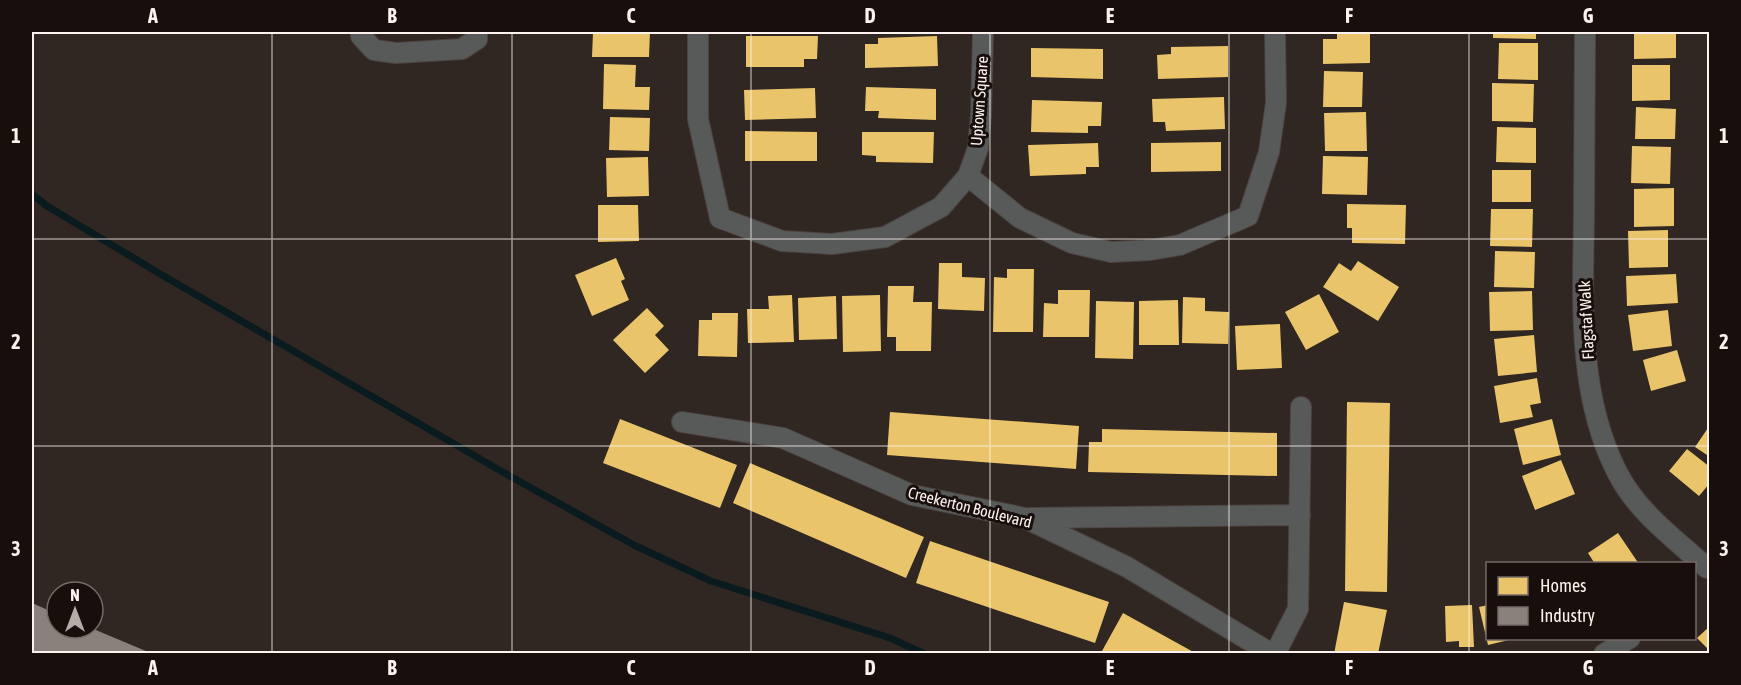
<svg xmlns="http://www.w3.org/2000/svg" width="1741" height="685" viewBox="0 0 1741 685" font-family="'Asap Condensed',sans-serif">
<rect width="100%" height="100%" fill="#302622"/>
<path fill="#e9c46a" d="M593,32H650L649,57H592Z
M1337,32H1370V63L1323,64V39H1337Z
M1493,32H1536V39L1493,38Z
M1634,32H1676V58L1634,59Z
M746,36H818L817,59H804V67H746Z
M937,36L938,66L865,68V44H878V38Z
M1499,43H1538V80L1498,79Z
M1228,46V77L1158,79L1157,55L1171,54V47Z
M1031,48L1103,49V79L1031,77Z
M604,64L636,65L635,87H650L649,110L603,109Z
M1632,65H1670V100L1632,101Z
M1324,71L1363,72L1362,107H1323Z
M1492,83L1534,84L1533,122L1492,121Z
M866,87L936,89V120L878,118L879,111H865Z
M815,88L816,118L745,120L744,90Z
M1224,97L1225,129L1166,131L1165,122H1153L1152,99Z
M1032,100L1102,102L1101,126H1088V133L1031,132Z
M1636,107L1676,109L1675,139H1635Z
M1366,112L1367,151H1325L1324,113Z
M610,117L650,118L649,151L609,150Z
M1497,127L1536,128V163L1496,162Z
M745,131L817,132V161H745Z
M862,132H934L933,163L876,162V156L862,155Z
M1221,142V171L1151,172V143Z
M1098,143L1099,167H1086V174L1030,176L1028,145Z
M1632,146L1671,147L1670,184L1631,183Z
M1323,156L1368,157L1367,195L1322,194Z
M648,157L649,196L607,197L606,158Z
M1492,170H1531V202H1492Z
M1674,188V226L1634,227V189Z
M1347,204L1406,205L1405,244L1352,243V228H1347Z
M598,205H638L639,241L598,242Z
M1491,209H1533L1532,247L1490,246Z
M1668,230V267L1629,268L1628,231Z
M1495,251L1535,252L1534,288L1494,287Z
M616,258L625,279L621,281L629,300L592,316L575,275Z
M1358,261L1399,287L1378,321L1323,287L1339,263L1351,271Z
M939,263H962V277L985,278L984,311L938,309Z
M1007,269H1034L1033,332H993L994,277L1007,278Z
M1676,274L1678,303L1627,306L1626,276Z
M888,286H914L913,302H932L931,351H896V337H887Z
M1058,290H1090L1089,337H1043L1044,303L1058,304Z
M1532,291L1533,330L1490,331L1489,292Z
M1319,294L1339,332L1306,350L1285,312Z
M792,295L794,342L748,343L747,309H769L768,296Z
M880,295L881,351L843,352L842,296Z
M836,296L837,339L799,340L798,298Z
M1183,297L1205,298V311L1229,312L1228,344L1182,343Z
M1178,300L1179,345H1139V301Z
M1096,301L1134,302L1133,359L1095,358Z
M647,308L664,326L655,335L669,350L645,373L613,340Z
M1668,310L1672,346L1633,351L1628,315Z
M712,313H738L737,357L698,356L699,320H712Z
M1280,324L1282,368L1237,370L1235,326Z
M1534,335L1537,372L1498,376L1494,339Z
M1677,350L1686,381L1651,391L1643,360Z
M1537,378L1541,403L1530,405L1533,417L1500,423L1494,386Z
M1347,402L1390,403L1387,592L1345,591Z
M890,412L1079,426L1076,469L887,455Z
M620,419L737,465L720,508L603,463Z
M1552,419L1561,455L1523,465L1514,429Z
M1710,425V457L1695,447Z
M1102,429L1277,433V476L1088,472L1089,442H1102Z
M1687,449L1710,467V483L1699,496L1669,471Z
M1561,460L1575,494L1535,510L1522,476Z
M750,463L924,537L906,578L733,503Z
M1618,533L1639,564H1595L1588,553Z
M930,541L1109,602L1095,643L916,583Z
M1344,602L1387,610L1378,654H1334Z
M1472,605L1474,647H1459V641L1446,642L1445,606Z
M1488,605V638L1513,639L1488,645L1479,607Z
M1123,613L1197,654H1107L1102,651Z
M1710,626V651L1697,638Z"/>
<path fill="#8a817c" d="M32,603L57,614V628H91L153,654H32Z"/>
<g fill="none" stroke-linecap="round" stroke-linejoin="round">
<path stroke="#091b1f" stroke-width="7" d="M32,194L47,206L162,275L508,475L634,545L711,581L890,638L925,654"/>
<g stroke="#4c433f" stroke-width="22">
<path id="minor" d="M362,32L361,36L374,50L396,53L462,49L477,39V32
M698,32V119L720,218L782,241L832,244L885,237L941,207L968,176
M983,32L981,115L978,148L968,176L1020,218L1072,243L1111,252L1150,250L1180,245L1248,216L1269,152L1276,103L1275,32
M1585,32C1585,92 1584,153 1584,214C1583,300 1577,394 1617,472C1637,512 1675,539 1707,568
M682,422L783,438L912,495L1025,518L1127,567L1272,654
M1030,518L1300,515
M1275,654L1298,609L1301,407
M1604,654L1630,638"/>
</g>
<use href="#minor" stroke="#585a5a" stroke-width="20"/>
</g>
<path fill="none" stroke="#fdf2ee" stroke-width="1.5" stroke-opacity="0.55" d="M272,32V654M512,32V654M751,32V654M990,32V654M1229,32V654M1469,32V654M32,239H1710M32,446H1710"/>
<g text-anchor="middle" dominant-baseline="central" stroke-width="6" stroke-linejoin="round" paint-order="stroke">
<g font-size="16" fill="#fdf2ee" stroke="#180f0c">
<text transform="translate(979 101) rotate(-86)">Uptown Square</text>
<text transform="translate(1586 320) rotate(-93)">Flagstaf Walk</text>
<text transform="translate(970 507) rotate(14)">Creekerton Boulevard</text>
</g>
</g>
<rect width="1741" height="685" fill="none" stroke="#180f0c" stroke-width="66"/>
<rect x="1486" y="562" width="210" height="78" fill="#180f0c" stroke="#746a66" stroke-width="1.5"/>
<rect x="1498" y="577" width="30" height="18" fill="#e9c46a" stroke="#746a66" stroke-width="1.5"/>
<text x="1540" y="592" font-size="18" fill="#fdf2ee">Homes</text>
<rect x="1498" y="607" width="30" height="18" fill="#8a817c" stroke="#746a66" stroke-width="1.5"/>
<text x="1540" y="622" font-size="18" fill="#fdf2ee">Industry</text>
<g transform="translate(75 610)"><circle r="28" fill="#180f0c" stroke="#746a66" stroke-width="1.5"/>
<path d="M0-4.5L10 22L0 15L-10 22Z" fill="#b5aba7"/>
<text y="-9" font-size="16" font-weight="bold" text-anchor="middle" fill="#fdf2ee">N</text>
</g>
<rect x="33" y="33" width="1675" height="619" fill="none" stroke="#fdf2ee" stroke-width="2"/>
<g font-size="20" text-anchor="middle" font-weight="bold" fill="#fdf2ee">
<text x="153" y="23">A</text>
<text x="392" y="23">B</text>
<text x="631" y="23">C</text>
<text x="870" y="23">D</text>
<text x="1110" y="23">E</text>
<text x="1349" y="23">F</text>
<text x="1588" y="23">G</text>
<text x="16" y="143">1</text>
<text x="1724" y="143">1</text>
<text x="16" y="349">2</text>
<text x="1724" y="349">2</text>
<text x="16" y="556">3</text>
<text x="1724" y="556">3</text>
<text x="153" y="675">A</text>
<text x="392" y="675">B</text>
<text x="631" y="675">C</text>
<text x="870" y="675">D</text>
<text x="1110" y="675">E</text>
<text x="1349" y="675">F</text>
<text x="1588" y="675">G</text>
</g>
</svg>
